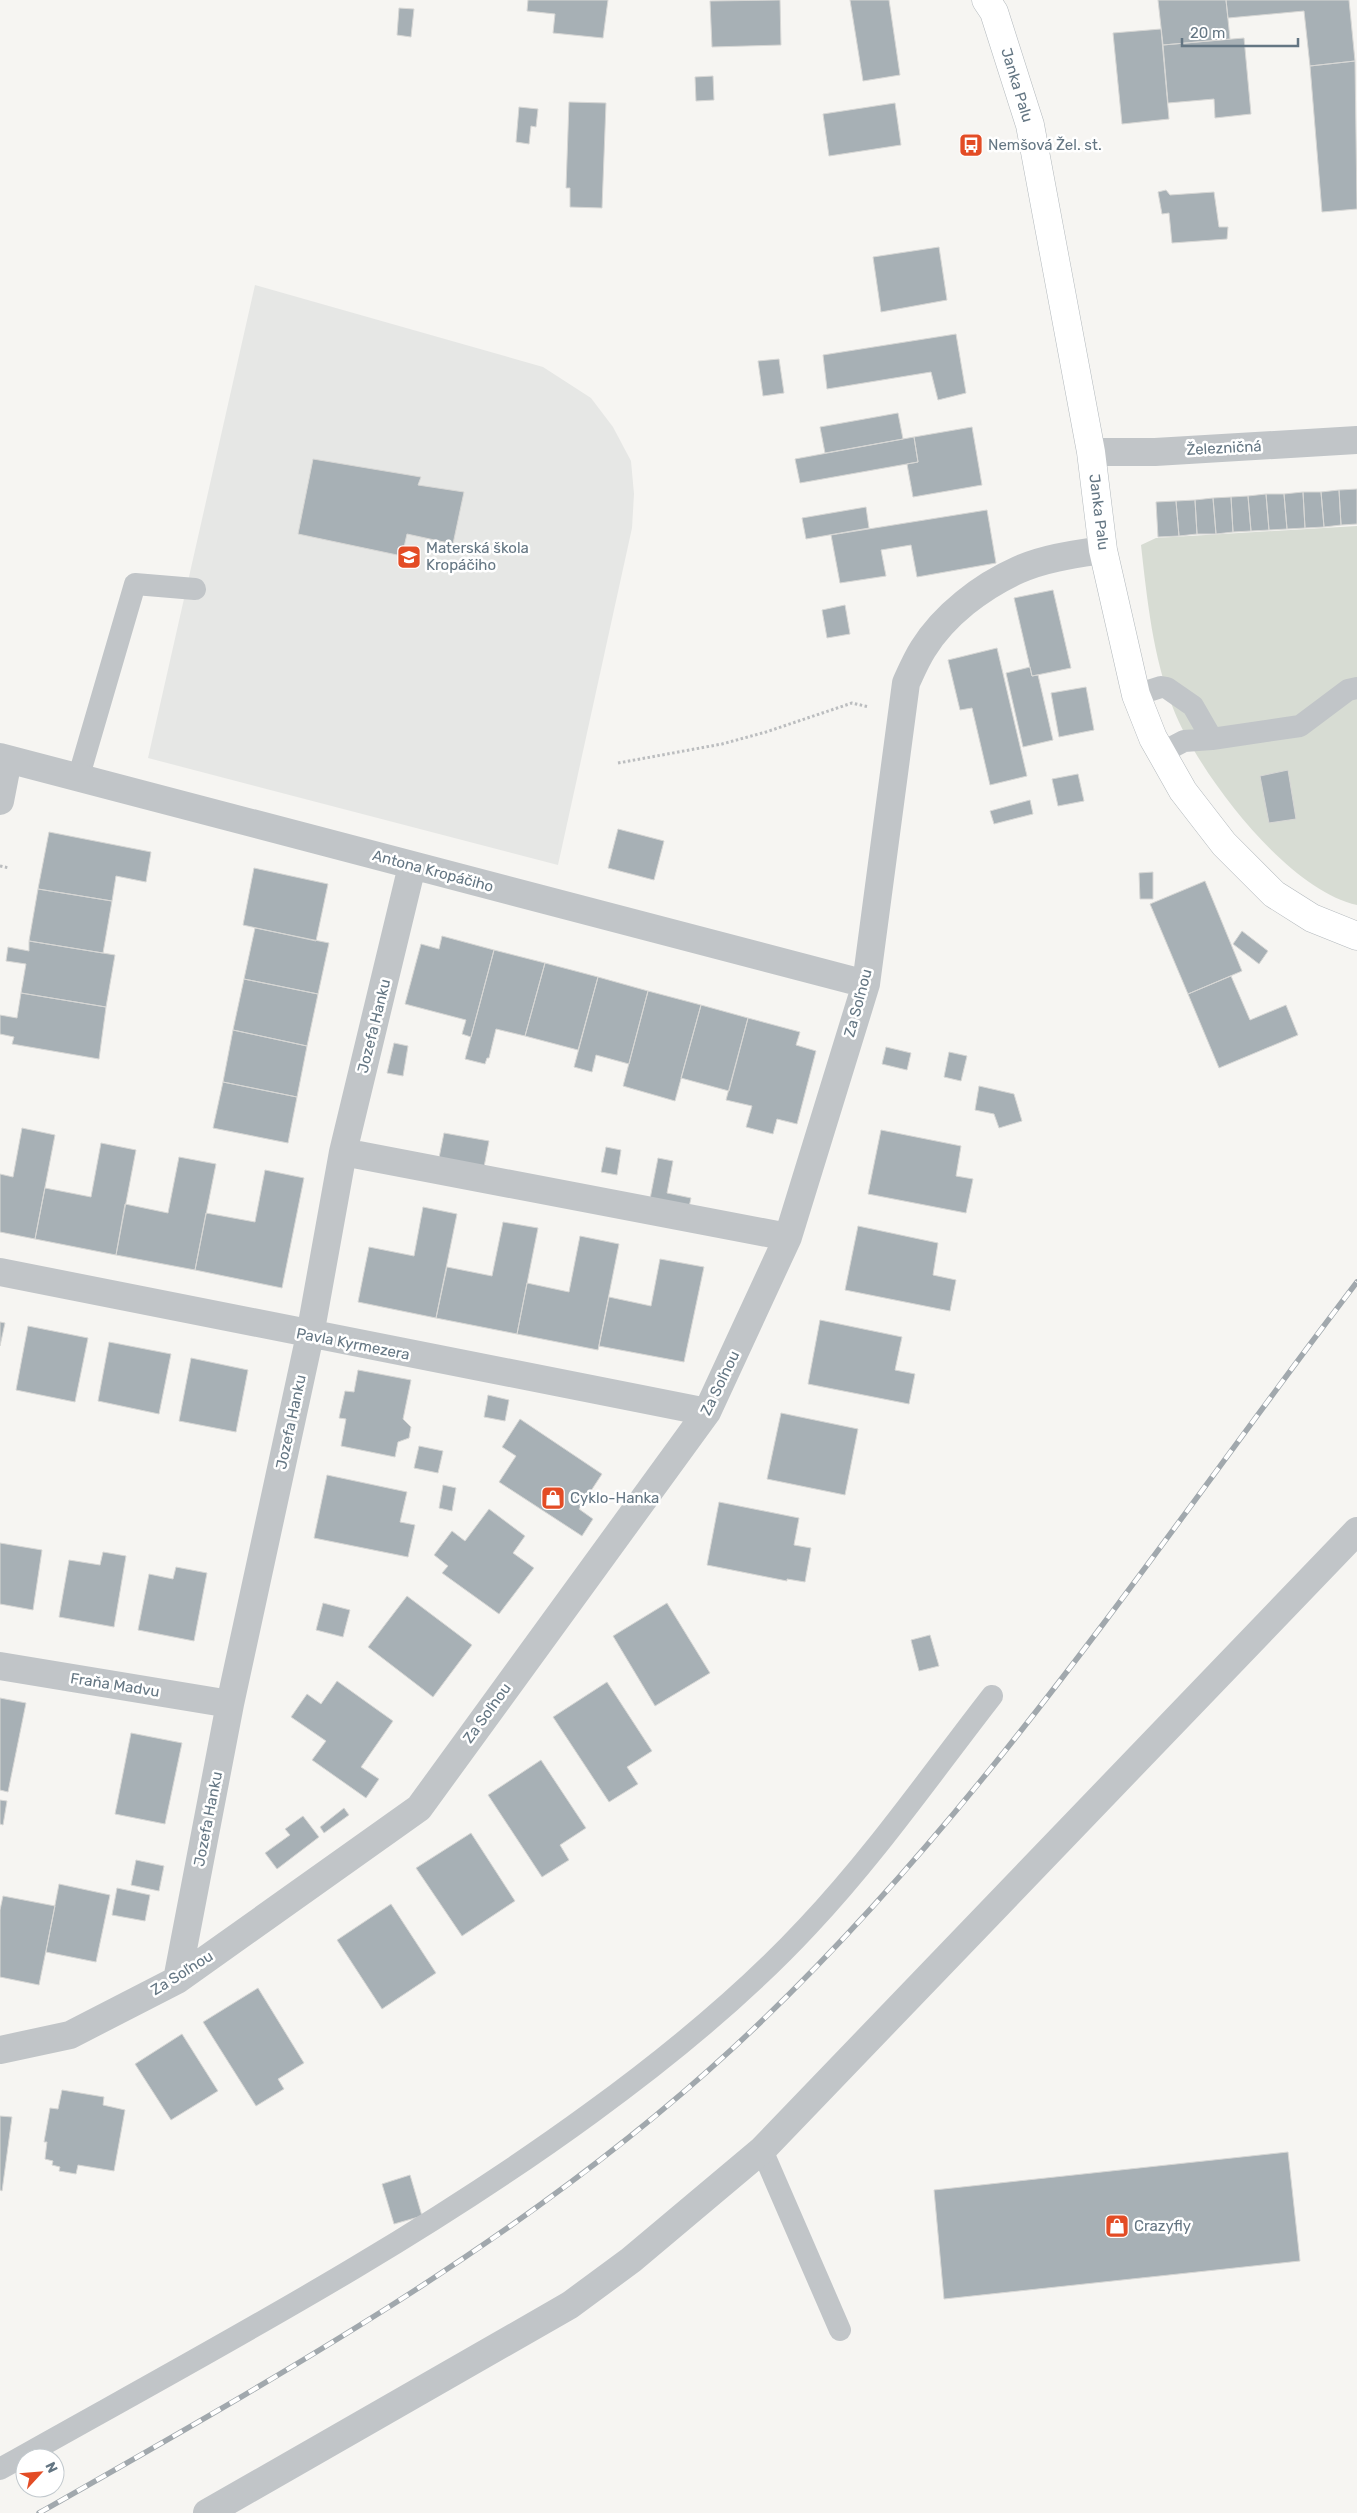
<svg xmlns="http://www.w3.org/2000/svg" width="1357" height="2513" viewBox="0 0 1357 2513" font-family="Rubik,sans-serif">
<rect width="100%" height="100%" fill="#f6f5f2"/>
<path fill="#e6e7e5" d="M255,285L543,367L591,398L613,427L631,461L634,494L632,528L558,865L148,758Z"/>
<path fill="#d7dcd3" d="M1357,526V905C1287,890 1198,773 1173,708C1153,657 1147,599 1141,545L1156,538Z"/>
<path fill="#a7b0b5" stroke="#d7d7d5" d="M528,0H608L603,38L553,33L555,14L527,11Z
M780,0L781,45L712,47L710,1Z
M850,0H889L900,75L863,81Z
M1158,0H1226L1230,39L1163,45Z
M1226,0H1349L1355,61L1310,66L1304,11L1228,18Z
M399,8L414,9L411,37L397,35Z
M1161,29L1169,119L1122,124L1113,33Z
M1244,38L1251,114L1215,118L1214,99L1168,103L1163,45Z
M1355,61L1357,209L1322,212L1310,66Z
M713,76L714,100L696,101L695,77Z
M569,102L606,103L602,208L570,207V188H566Z
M895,103L901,145L829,156L823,114Z
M519,107L538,109L536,127L531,126L529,144L516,142Z
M1166,190L1170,195L1214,192L1219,227H1228L1227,239L1172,243L1169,213L1162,214L1158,192Z
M939,247L947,300L881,312L873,257Z
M956,334L966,393L938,400L931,372L827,389L823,355Z
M779,359L784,393L763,396L758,361Z
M898,413L903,439L825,453L820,427Z
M972,427L982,485L913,497L907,464L918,462L914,437Z
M914,437L918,462L800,483L795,459Z
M313,459L421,477L418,485L464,492L453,544L407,534L402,556L298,534Z
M1357,489V524L1341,525L1339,490Z
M1339,490L1341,525L1324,527L1321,492Z
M1303,492H1321L1324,527L1305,528Z
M1303,492L1305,528L1287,529L1284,494Z
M1266,494L1269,530L1251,531L1248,496Z
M1266,494H1284L1287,529L1269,530Z
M1248,496L1251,531L1233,532L1231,497Z
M1231,497L1233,532L1216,534L1213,498Z
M1213,498L1216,534H1197L1195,500Z
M1195,500L1197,534L1179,536L1176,501Z
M1176,501L1179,536L1158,537L1156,502Z
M866,507L869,528L806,539L802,518Z
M987,510L996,563L917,577L911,545L881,550L886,576L840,583L831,535Z
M1053,590L1071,668L1032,676L1014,598Z
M845,605L850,634L827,638L822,610Z
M997,648L1027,776L990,785L972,708L960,710L948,660Z
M1030,667L1032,676L1038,675L1053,740L1023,747L1006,673Z
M1086,687L1094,730L1059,737L1051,693Z
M1288,770L1296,819L1269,823L1260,776Z
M1078,774L1084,801L1058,806L1052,779Z
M1030,800L1033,814L994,824L990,811Z
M618,829L664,841L654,880L608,868Z
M49,832L151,852L146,882L116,876L112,901L38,889Z
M254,868L328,884L316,941L243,925Z
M1153,872V899H1140L1139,873Z
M1205,881L1242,971L1188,994L1150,904Z
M38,889L112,901L103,953L29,941Z
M255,928L329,943L318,994L244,979Z
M1242,931L1268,951L1259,964L1233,944Z
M442,936L494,950L471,1037L462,1034L466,1020L405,1004L421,944L439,949Z
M29,941L115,955L106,1007L21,993L26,964L6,961L8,947L29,951Z
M494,950L545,963L525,1036L496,1029L489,1058H487L485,1064L465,1059Z
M545,963L598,977L578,1050L525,1036Z
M1231,976L1250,1020L1286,1005L1298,1035L1219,1068L1188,994Z
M598,977L648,991L629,1064L596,1055L592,1072L574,1067Z
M244,979L318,994L307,1046L233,1030Z
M648,991L701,1005L675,1101L623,1086Z
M21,993L106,1007L99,1059L12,1044L14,1037L0,1034V1015L17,1018Z
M701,1005L748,1018L729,1091L681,1078Z
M748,1018L800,1032L796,1045L816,1051L797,1124L777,1119L773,1134L746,1127L752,1106L726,1100Z
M233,1030L307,1046L297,1097L223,1082Z
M394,1043L408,1046L403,1076L387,1073Z
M886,1047L911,1053L907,1070L882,1064Z
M949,1052L967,1056L961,1081L944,1077Z
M223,1082L297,1097L288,1143L213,1128Z
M979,1086L1014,1094L1022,1121L999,1128L994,1114L975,1110Z
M22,1128L55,1135L35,1239L0,1232V1174L13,1177Z
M881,1130L961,1146L956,1176L973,1179L966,1213L868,1194Z
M444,1133L489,1141L484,1167L439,1158Z
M101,1143L136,1150L116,1255L35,1239L45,1188L91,1197Z
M606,1147L621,1150L617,1175L601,1172Z
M179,1157L216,1164L195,1270L116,1255L125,1204L168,1213Z
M658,1158L673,1161L667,1193L691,1198L689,1207L650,1199Z
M265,1170L304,1178L282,1288L195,1270L206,1213L255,1222Z
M423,1207L457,1214L436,1318L358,1302L369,1247L414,1256Z
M503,1222L538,1228L517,1334L436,1318L447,1267L492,1276Z
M858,1226L938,1243L933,1275L956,1280L950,1311L845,1290Z
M580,1236L619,1244L598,1350L517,1334L527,1283L569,1292Z
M660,1259L704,1267L684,1362L599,1346L609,1297L651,1306Z
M820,1320L902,1337L895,1370L915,1374L909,1404L808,1384Z
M0,1322L5,1323L0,1346Z
M28,1326L88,1338L75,1402L16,1390Z
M109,1342L171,1354L159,1414L98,1401Z
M191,1358L248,1370L236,1432L179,1421Z
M358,1370L411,1380L403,1419L411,1427L409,1438L398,1442L395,1457L341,1446L346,1419L339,1418L345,1391L354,1392Z
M488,1395L509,1400L505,1421L484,1417Z
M781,1413L858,1429L845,1495L767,1479Z
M520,1419L602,1474L579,1509L593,1519L582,1536L499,1482L516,1456L502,1447Z
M419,1446L443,1451L438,1473L414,1468Z
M327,1475L407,1492L400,1522L415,1525L408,1557L314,1538Z
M443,1485L456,1488L452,1511L439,1508Z
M719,1502L799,1518L794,1545L811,1548L805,1582L787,1579V1581L707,1565Z
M489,1509L525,1536L513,1553L534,1568L499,1614L442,1573L448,1566L434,1555L452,1531L465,1541Z
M0,1543L42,1550L33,1610L0,1604Z
M103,1552L126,1556L114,1627L59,1617L69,1560L100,1565Z
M176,1567L207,1573L194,1641L138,1630L149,1574L173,1579Z
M407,1596L472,1645L433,1697L368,1647Z
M323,1603L350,1610L343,1637L316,1630Z
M667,1603L710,1673L655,1706L613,1636Z
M930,1635L939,1666L919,1671L911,1640Z
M337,1681L393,1721L361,1767L379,1779L366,1798L312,1760L326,1741L291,1717L307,1694L321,1704Z
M607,1682L652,1751L627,1767L638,1784L609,1802L553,1717Z
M0,1698L26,1703L8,1792L0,1790Z
M131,1733L182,1743L165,1824L115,1814Z
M541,1760L586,1828L560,1845L569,1860L542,1877L488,1795Z
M0,1800L7,1801L3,1825L0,1824Z
M344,1808L349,1815L324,1833L320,1827Z
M303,1816L319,1837L277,1869L265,1853L290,1835L285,1829Z
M471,1833L515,1901L462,1936L416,1868Z
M136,1860L164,1866L159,1891L131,1885Z
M59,1884L110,1895L96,1962L46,1952Z
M117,1888L150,1895L145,1921L112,1915Z
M3,1896L55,1906L39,1985L0,1977V1910Z
M391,1904L436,1973L382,2009L337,1940Z
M258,1988L304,2063L278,2079L284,2089L256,2106L203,2022Z
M182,2034L218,2091L171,2120L135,2064Z
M62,2090L104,2097L103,2105L125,2110L114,2171L78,2165L76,2174L59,2171L60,2167L52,2165L53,2161L45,2159L47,2142H44L50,2108L58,2109Z
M0,2116L12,2117L2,2191L0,2190Z
M1288,2152L1300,2261L944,2299L934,2190Z
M410,2175L422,2216L394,2224L382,2184Z"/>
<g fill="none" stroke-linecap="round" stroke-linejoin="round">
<g stroke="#b3b9bd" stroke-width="29">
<path id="secondary" d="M986,0L994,12L1030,125L1091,452L1103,550L1136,695L1153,738L1183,791L1224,844L1274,894L1312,918L1357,936"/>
</g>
<path stroke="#bbbdbf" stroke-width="3" stroke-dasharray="2.5 2.5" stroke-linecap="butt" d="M618,763L722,744L766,732L852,703L869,707
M0,866L9,868"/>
<path stroke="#c1c5c8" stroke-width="22" d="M1136,695L1161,687L1167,688L1193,706L1212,739L1300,726L1348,690L1357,688
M1161,753L1184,741L1212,739
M78,779L135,584L195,589
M762,2150L840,2330
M0,2469C200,2356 405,2249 591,2113C668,2057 743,1996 808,1926C875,1855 932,1773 992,1696"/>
<path stroke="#c1c5c8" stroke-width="28" d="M1091,452H1155L1357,440
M0,757L866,984
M0,801L8,760
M343,1152L788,1237
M0,1272L707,1412
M0,1666L230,1704
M177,1980L230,1704L310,1335L343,1152L412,866
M0,2050L70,2035L177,1980L419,1808L707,1412L788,1237L866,984L906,683C911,672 916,660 923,649C944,615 982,586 1018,570C1044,558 1076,554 1103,550
M207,2513L570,2305L631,2260L762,2150L1357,1531"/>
<use href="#secondary" stroke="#fff" stroke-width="28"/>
<g stroke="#a1a8ad" stroke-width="5.5">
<path id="rail" d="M39,2513C281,2375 526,2239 732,2049C976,1824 1157,1544 1357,1282"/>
</g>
<use href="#rail" stroke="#fff" stroke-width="4" stroke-dasharray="11" stroke-linecap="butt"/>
</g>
<defs>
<g id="bus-square" transform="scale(1.25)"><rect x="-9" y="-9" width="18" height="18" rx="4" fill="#e34c25" stroke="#fff"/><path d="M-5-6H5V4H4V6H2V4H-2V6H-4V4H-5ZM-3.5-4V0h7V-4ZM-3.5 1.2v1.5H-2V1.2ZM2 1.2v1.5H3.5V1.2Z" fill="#fff"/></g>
<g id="school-square" transform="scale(1.25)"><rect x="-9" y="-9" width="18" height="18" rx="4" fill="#e34c25" stroke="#fff"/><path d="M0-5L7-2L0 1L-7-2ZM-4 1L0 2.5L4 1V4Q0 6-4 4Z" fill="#fff"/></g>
<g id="shop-square" transform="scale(1.25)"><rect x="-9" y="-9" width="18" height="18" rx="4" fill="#e34c25" stroke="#fff"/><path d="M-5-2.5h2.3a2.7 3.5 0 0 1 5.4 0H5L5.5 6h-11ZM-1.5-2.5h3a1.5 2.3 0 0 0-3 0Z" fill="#fff"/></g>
</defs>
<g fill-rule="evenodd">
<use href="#bus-square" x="971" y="145"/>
<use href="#school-square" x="409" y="557"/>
<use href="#shop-square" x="553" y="1498"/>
<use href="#shop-square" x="1117" y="2226"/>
</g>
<g text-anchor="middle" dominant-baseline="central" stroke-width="5" stroke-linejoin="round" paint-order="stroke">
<g font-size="15" fill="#647683" stroke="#fff">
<text transform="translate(1017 85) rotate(73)">Janka Palu</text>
<text transform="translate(1224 448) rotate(-3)">Železničná</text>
<text transform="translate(1099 512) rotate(83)">Janka Palu</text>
<text transform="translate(433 871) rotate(15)">Antona Kropáčiho</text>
<text transform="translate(858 1003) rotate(-75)">Za Soľnou</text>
<text transform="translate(374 1026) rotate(-76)">Jozefa Hanku</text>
<text transform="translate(353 1344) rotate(11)">Pavla Kyrmezera</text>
<text transform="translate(720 1383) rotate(-64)">Za Soľnou</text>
<text transform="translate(291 1422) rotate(-78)">Jozefa Hanku</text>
<text transform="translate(115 1685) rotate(9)">Fraňa Madvu</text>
<text transform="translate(487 1713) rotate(-54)">Za Soľnou</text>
<text transform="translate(208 1819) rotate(-79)">Jozefa Hanku</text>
<text transform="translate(182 1973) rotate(-32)">Za Soľnou</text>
</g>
<g font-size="15" fill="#647683" stroke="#fff" text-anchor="start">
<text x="988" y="145">Nemšová Žel. st.</text>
<text x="426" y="548">Materská škola<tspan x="426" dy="17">Kropáčiho</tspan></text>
<text x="570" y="1498">Cyklo-Hanka</text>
<text x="1134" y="2226">Crazyfly</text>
</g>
</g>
<g transform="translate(40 2473) rotate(64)"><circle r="24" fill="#ffffff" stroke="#c1c8cd"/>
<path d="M0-4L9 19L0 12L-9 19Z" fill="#e34c25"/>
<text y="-8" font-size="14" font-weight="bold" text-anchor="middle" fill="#647683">N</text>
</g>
<path d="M1182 38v8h116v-8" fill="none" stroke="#647683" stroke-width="2.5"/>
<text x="1190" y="38" font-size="15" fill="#647683" stroke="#ffffff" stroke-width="4" paint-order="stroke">20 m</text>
</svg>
